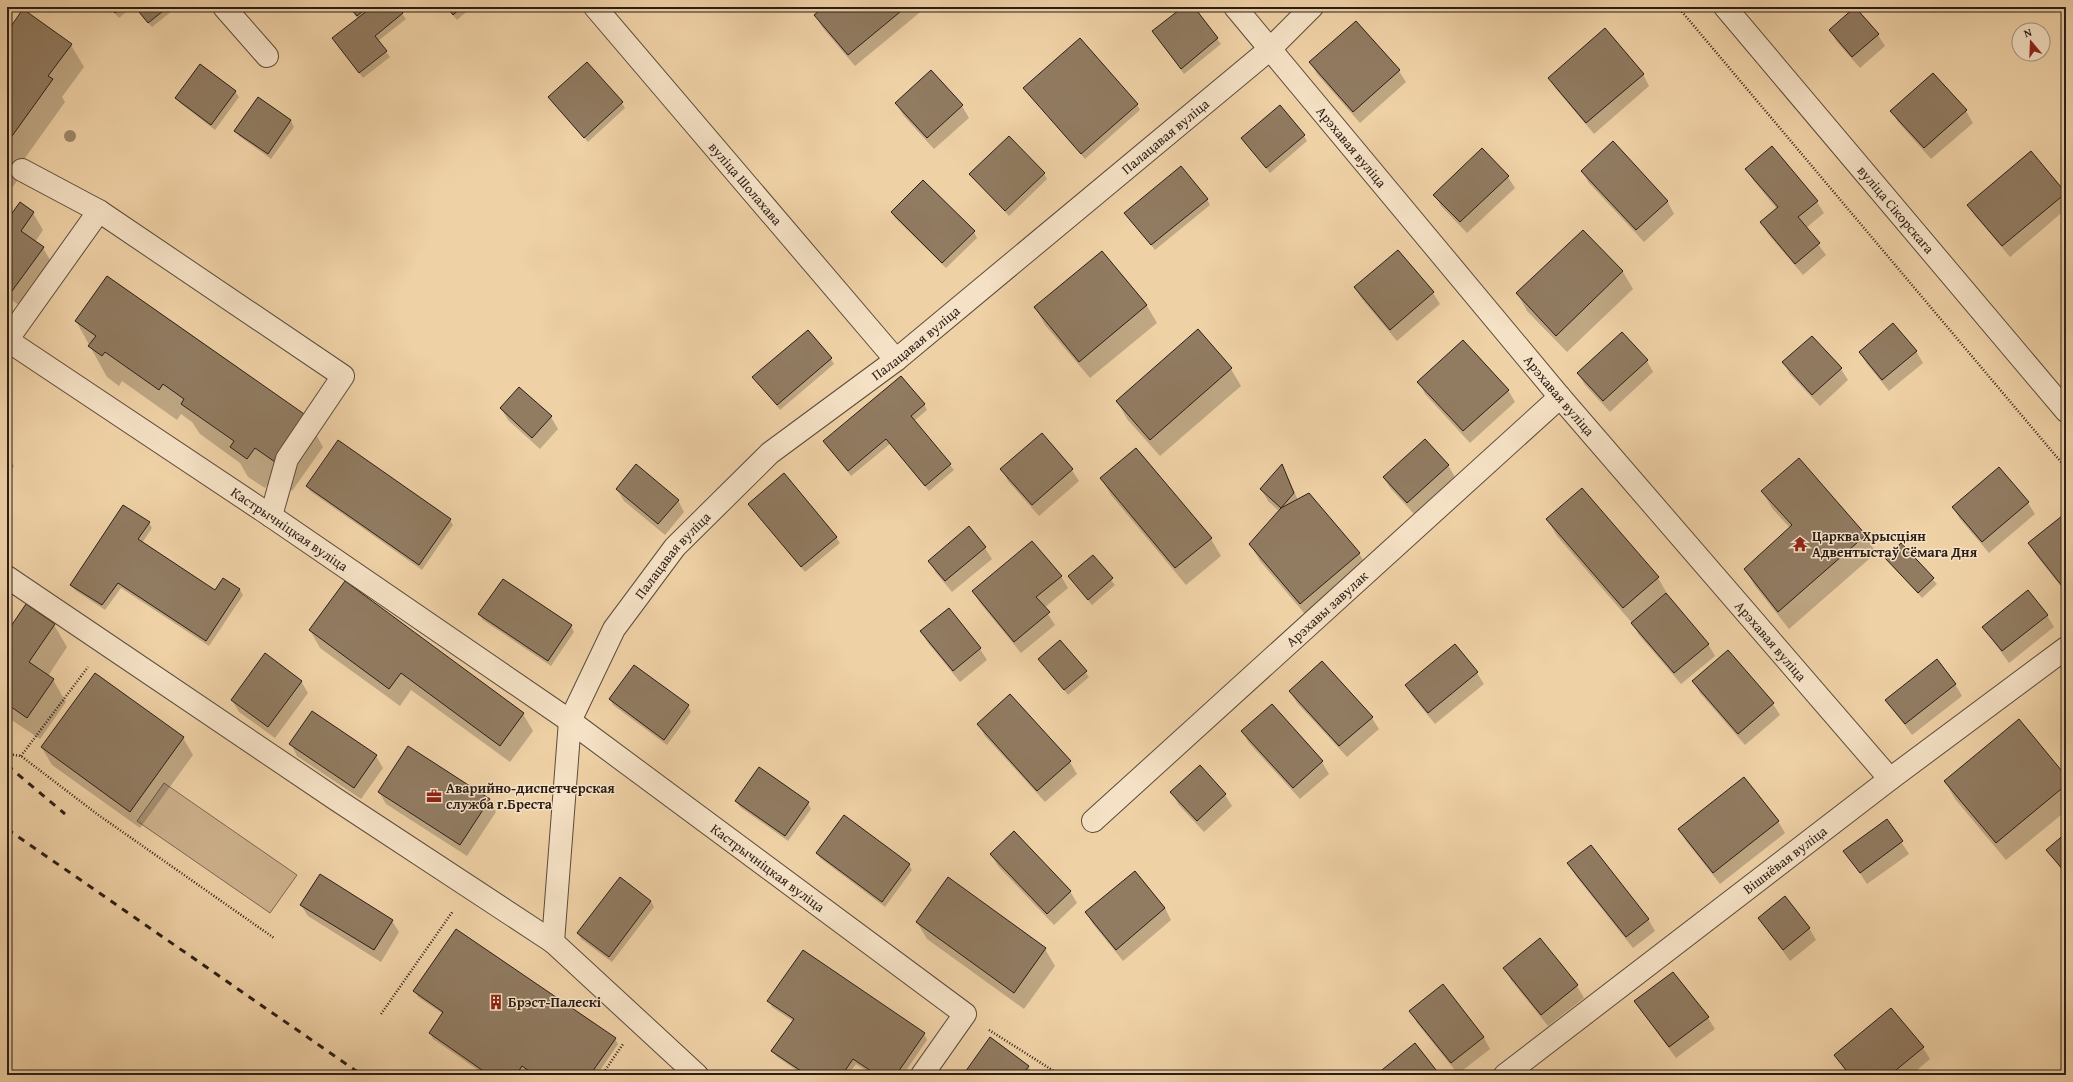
<svg xmlns="http://www.w3.org/2000/svg" width="2073" height="1082" viewBox="0 0 2073 1082" font-family="'Gentium Book Plus',serif">
<rect width="100%" height="100%" fill="#efd1a6"/>
<filter id="stains"><feTurbulence type="fractalNoise" baseFrequency=".005" numOctaves="4"/><feColorMatrix values="0 0 0 0 .2 0 0 0 0 .09 0 0 0 0 .02 0 0 0 .5 -.17"/></filter>
<radialGradient id="worn" r=".72"><stop offset=".6" stop-color="#630" stop-opacity="0"/><stop offset="1" stop-color="#630" stop-opacity=".3"/></radialGradient>
<path fill="#ceb38e" stroke="#7c6852" d="M164,783L297,875L270,913L137,821Z"/>
<path fill="#0003" d="M109,7H132L119,18Z
M135,7H170L172,11L152,27Z
M348,7H397L406,19L378,41L390,57L363,78L333,38L358,19Z
M446,7H472L457,20Z
M826,7H923L924,9L855,66L822,27L816,16Z
M1184,7H1193L1221,44L1184,74L1153,31Z
M1929,7H1940L1934,13Z
M1830,30L1878,35L1885,46L1860,68L1837,42Z
M7,34L71,45L84,67L62,97L65,102L20,165L24,171L7,195Z
M1311,63L1399,71L1406,82L1360,123L1317,74Z
M1643,74L1649,86L1594,134L1556,89L1549,78Z
M1024,88L1137,104L1140,110L1085,159Z
M235,91L239,97L215,130L180,103L176,98Z
M258,98L291,121L294,127L271,159L239,136L236,131Z
M549,98L622,103L625,108L588,142Z
M896,103L962,106L969,118L934,149L903,115Z
M1892,111H1966L1973,123L1931,159L1898,122Z
M1304,136L1307,141L1270,173L1246,144Z
M1613,143L1668,202L1674,214L1644,242L1589,183L1582,171Z
M1747,169L1817,202L1824,213L1806,228L1826,255L1803,275L1768,234L1762,223L1777,209L1753,180Z
M970,174H1044L1047,179L1009,216Z
M1508,177L1515,188L1467,233L1441,206L1435,195Z
M923,181L974,232L977,238L946,268L895,218L892,213Z
M2065,193L2066,209L2010,257L1975,216L1968,205Z
M1207,199L1210,205L1155,250L1126,213Z
M33,213L43,230L35,242L43,248L53,265L23,308L7,297V222Z
M1583,231L1623,272L1633,289L1567,352L1527,311L1517,293Z
M1102,252L1147,306L1157,323L1090,378L1045,325L1035,307Z
M1355,288L1433,293L1440,304L1397,341L1362,299Z
M76,321L306,417L323,447L292,491L273,478L265,488L248,477L240,463L200,434L192,422L181,414L177,420L122,381L119,386L107,377Z
M1916,351L1923,363L1889,391L1867,364L1860,353Z
M831,359L834,364L780,410L754,377Z
M1647,361L1653,372L1610,412L1585,385L1578,373Z
M1784,363L1841,369L1848,380L1820,406L1790,374Z
M1231,369L1241,386L1160,456L1127,419L1117,401Z
M1419,382L1508,390L1515,402L1470,443L1425,394Z
M519,389L551,417L558,429L540,449L508,420L501,408Z
M924,404L927,410L914,421L954,470L929,491L890,444L851,476L824,441Z
M7,457L14,466L7,477Z
M1799,459L1866,536L1876,553L1789,629L1755,586L1745,569L1790,528L1772,508L1762,491Z
M1448,465L1455,477L1414,514L1391,489L1384,478Z
M1282,466L1298,500L1359,553L1369,570L1310,620L1260,561L1250,544L1279,511L1268,501L1261,489Z
M1002,469L1072,470L1079,481L1039,516L1008,481Z
M1101,478L1211,539L1221,556L1186,585L1111,495Z
M307,486L450,520L453,525L422,570L310,491Z
M617,489L678,500L684,512L665,535L624,501Z
M1582,489L1658,578L1668,595L1667,596L1708,644L1715,656L1681,684L1639,635L1632,623L1557,536L1547,519Z
M2028,503L2035,514L1989,553L1960,519L1953,507Z
M749,504L836,537L840,543L805,572Z
M149,523L152,528L142,543L215,592L224,579L240,590L243,595L209,646L121,588L105,610L75,590L71,585Z
M2066,523V593L2036,555L2029,543Z
M1901,544L1937,584L1922,598L1886,558Z
M985,548L992,559L952,592L936,573L929,561Z
M1093,557L1115,585L1092,605L1069,576Z
M1061,576L1068,588L1044,608L1055,625L1021,653L980,603L973,591Z
M26,606L54,625L67,647L48,676L53,680L66,702L40,739L7,717V634Z
M948,609L980,649L987,660L960,682L928,643L921,631Z
M479,614L571,626L574,632L551,666L483,620Z
M2047,615L2054,627L2009,663L1983,627Z
M310,630L523,714L533,731L510,762L411,690L400,706L320,648Z
M1060,641L1089,677L1068,695L1039,659Z
M1728,651L1773,704L1780,715L1745,745L1700,693L1693,681Z
M1477,673L1484,684L1435,724L1413,697L1406,685Z
M301,681L308,693L275,738L239,712L232,700Z
M1955,684L1962,696L1912,735L1886,700Z
M1290,691L1372,718L1379,729L1347,757L1297,703Z
M1010,695L1070,762L1077,774L1045,802L985,736L978,724Z
M610,699L688,706L691,712L667,745L613,705Z
M1272,705L1322,762L1329,774L1300,799L1249,743L1242,731Z
M313,713L376,756L383,768L361,799L297,756L291,744Z
M183,738L193,755L140,828L52,765L42,748Z
M2066,778V811L2006,860L1955,799L1945,781Z
M379,792L489,800L496,812L467,856L386,804Z
M1172,792L1225,795L1232,806L1204,832L1178,804Z
M736,801L808,803L811,809L788,841L740,807Z
M1887,820L1909,854L1867,884L1845,851Z
M1778,821L1785,833L1720,884L1686,841L1679,829Z
M2066,834V876L2047,850Z
M817,853L909,865L912,870L885,907L820,858Z
M991,854L1070,891L1077,903L1054,925L998,866Z
M1569,864L1648,919L1655,931L1633,948L1575,875Z
M620,878L651,902L654,907L612,962L581,939L578,933Z
M1785,898L1809,928L1816,940L1790,961L1759,918Z
M301,905L392,921L399,932L381,962L308,916Z
M1165,908L1171,920L1123,961L1093,924L1086,912Z
M917,922L1045,949L1055,966L1024,1009L927,939Z
M1540,940L1577,986L1584,998L1548,1026L1511,980L1505,968Z
M1673,973L1708,1018L1715,1029L1676,1058L1635,1002Z
M1443,986L1484,1038L1490,1049L1458,1074L1417,1023L1411,1011Z
M415,991L615,1039L618,1044L597,1075H531L525,1071L523,1075H485L433,1039L430,1033L443,1014L418,997Z
M769,1001L924,1034L927,1040L903,1075H873L856,1064L848,1075H803L776,1056L773,1051L793,1021L772,1007Z
M1891,1009L1923,1048L1930,1059L1911,1075H1848L1835,1055Z
M1028,1066L1033,1075H964Z"/>
<path fill="#917b61" stroke="#2b1e17" d="M110,7H122L115,13Z
M135,7H168L148,23Z
M350,7H368L357,16Z
M372,7H399L403,13L375,36L387,51L359,73L332,38Z
M447,7H462L453,15Z
M824,7H906L848,55L814,15Z
M1183,7H1194L1218,38L1181,69L1152,31Z
M1855,7L1879,34L1852,57L1829,30Z
M23,9L72,44L48,76L53,79L7,143V32Z
M1356,21L1400,70L1353,112L1309,62Z
M1605,28L1644,74L1586,123L1548,78Z
M1080,38L1138,104L1081,154L1023,88Z
M587,62L623,102L584,138L548,97Z
M200,64L236,91L211,125L175,98Z
M931,70L963,105L927,138L895,103Z
M1933,73L1967,110L1924,148L1890,111Z
M258,97L291,120L268,154L234,131Z
M1280,105L1305,135L1266,168L1241,138Z
M1009,136L1045,173L1005,211L969,174Z
M1613,141L1668,201L1636,230L1581,171Z
M1772,146L1818,201L1798,217L1820,243L1795,264L1760,222L1778,207L1745,169Z
M1482,148L1509,176L1460,222L1433,195Z
M2031,151L2066,193L2002,246L1967,205Z
M1181,166L1208,199L1151,245L1124,213Z
M923,180L975,231L942,263L891,212Z
M20,202L34,212L21,231L44,247L12,291L7,287V220Z
M1583,230L1623,271L1556,336L1516,293Z
M1398,250L1434,292L1390,330L1354,287Z
M1102,251L1147,305L1079,362L1034,307Z
M107,276L307,416L275,462L255,448L247,459L230,447L234,441L181,404L184,399L163,384L159,390L105,352L102,356L88,346L96,336L75,321Z
M1893,323L1917,351L1882,380L1859,352Z
M1198,329L1232,368L1150,440L1116,401Z
M808,330L832,358L777,405L752,377Z
M1622,332L1648,360L1603,401L1577,373Z
M1812,336L1842,368L1812,395L1782,362Z
M1463,340L1509,390L1463,431L1417,382Z
M901,376L925,404L911,416L951,464L925,486L886,439L848,471L823,441Z
M519,387L552,416L532,438L500,408Z
M1042,433L1073,469L1032,505L1000,469Z
M1425,439L1449,465L1407,503L1383,477Z
M338,440L451,519L419,565L306,486Z
M1136,448L1212,538L1175,568L1100,478Z
M7,456L12,459L7,467Z
M1799,458L1866,535L1778,612L1744,569L1792,525L1761,491Z
M636,464L679,500L658,524L616,489Z
M1282,464L1294,493L1281,508L1260,489Z
M1999,467L2029,502L1982,542L1952,507Z
M784,473L837,537L801,567L748,504Z
M1582,488L1659,577L1623,608L1546,519Z
M1309,493L1360,553L1300,604L1249,544L1281,508Z
M123,505L150,522L138,539L215,590L223,578L240,589L206,641L118,583L102,605L70,585Z
M2062,516L2066,522V591L2028,543Z
M969,526L986,547L945,581L928,561Z
M1032,541L1062,576L1036,597L1050,612L1014,642L972,591Z
M1901,543L1934,578L1918,593L1885,558Z
M1093,555L1113,578L1088,600L1068,576Z
M503,579L572,625L548,661L478,614Z
M345,581L524,713L500,746L401,673L389,689L309,630Z
M2028,590L2048,615L2002,651L1982,627Z
M1666,593L1709,644L1674,673L1631,623Z
M26,604L55,624L29,662L54,679L27,718L7,704V632Z
M949,608L981,648L953,671L920,631Z
M1060,640L1087,671L1064,690L1038,659Z
M1455,644L1478,672L1428,713L1405,685Z
M1728,650L1774,703L1738,734L1692,681Z
M265,653L302,681L268,727L231,700Z
M1937,659L1956,684L1905,724L1885,700Z
M1322,661L1373,717L1339,746L1289,691Z
M634,665L689,705L664,740L609,699Z
M95,673L184,737L130,812L41,747Z
M1010,694L1071,761L1037,791L977,724Z
M1272,704L1323,761L1293,788L1241,731Z
M312,711L377,755L354,788L289,744Z
M2019,719L2066,776V785L1996,843L1944,781Z
M408,746L490,799L460,845L378,792Z
M1200,765L1226,794L1197,821L1170,792Z
M759,767L809,802L785,836L735,801Z
M1744,777L1779,821L1713,873L1678,829Z
M844,815L910,864L882,902L816,853Z
M1887,819L1903,841L1860,873L1843,851Z
M1014,831L1071,891L1047,914L990,854Z
M2066,833V873L2046,850Z
M1591,845L1649,919L1626,937L1567,863Z
M1135,871L1165,908L1116,950L1085,912Z
M320,874L393,920L374,950L300,905Z
M620,877L651,901L609,957L577,933Z
M948,877L1046,948L1014,993L916,922Z
M1785,896L1810,928L1783,950L1758,918Z
M456,929L616,1038L590,1075H535L522,1066L516,1075H489L429,1033L443,1012L413,991Z
M1540,938L1578,985L1541,1015L1503,968Z
M803,950L925,1033L896,1075H877L853,1059L842,1075H807L771,1051L794,1019L767,1001Z
M1673,972L1709,1017L1669,1047L1634,1001Z
M1443,984L1484,1037L1451,1063L1409,1011Z
M1891,1008L1924,1047L1890,1075H1850L1834,1055Z
M990,1037L1029,1066L1022,1075H963Z
M1415,1043L1440,1075H1378L1377,1074Z"/>
<g fill="none" stroke-linecap="round" stroke-linejoin="round">
<g stroke="#5c4b3b" stroke-width="24">
<g id="minor">
<path d="M224,7L267,56"/>
<path id="s1" d="M595,7L896,360"/>
<path id="s2" d="M1235,7L1560,397L1890,779"/>
<path id="s3" d="M1725,7L2066,411"/>
<path d="M22,170L99,211L343,376L287,459L271,516"/>
<path id="s4" d="M7,340L271,516L570,721L965,1014L922,1075"/>
<path d="M7,340L99,211"/>
<path d="M7,577L337,800L553,942L697,1075"/>
<path id="s5" d="M1093,821L1560,397"/>
<path id="s6" d="M553,942L570,721L614,629L675,547L770,453L896,360L1270,49L1312,7"/>
<path id="s7" d="M1505,1075L1890,779L2066,648"/>
</g>
</g>
<path stroke="#2b1e17" stroke-width="2.5" stroke-dasharray="1 2" stroke-linecap="butt" d="M1678,7L2066,468
M7,754L21,756L97,814L274,938
M21,756L88,667
M381,1014L453,911
M989,1030L1060,1075
M602,1075L623,1044"/>
<use href="#minor" stroke="#f5e1c5" stroke-width="22"/>
<path stroke="#2b1e17" stroke-width="3" stroke-dasharray="7 7" stroke-linecap="butt" d="M7,765L65,814
M7,829L362,1075"/>
</g>
<circle fill="#9e876b" cx="70" cy="136" r="6"/>
<defs>
<g id="temple-bare" transform="scale(1.2)"><path d="M0-6L5-2H3V0L6.5 2.5H4V6H1.5V3h-3V6H-4V2.5H-6.5L-3 0V-2H-5Z" fill="#8f2418" stroke="#f5e1c5" stroke-width="2.5" paint-order="stroke"/></g>
<g id="office-bare" transform="scale(1.2)"><path d="M-6-3h4V-5.5h4V-3h4V5H-6ZM-1-4.5V-3h2v-1.5ZM-6 0V1H6V0Z" fill="#8f2418" stroke="#f5e1c5" stroke-width="2.5" paint-order="stroke"/></g>
<g id="building-bare" transform="scale(1.2)"><path d="M-4-6H4V6H1V3H-1V6H-4ZM-2.5-4.3h1.7v1.8h-1.7ZM.8-4.3h1.7v1.8H.8ZM-2.5-1h1.7V.8h-1.7ZM.8-1h1.7V.8H.8Z" fill="#8f2418" stroke="#f5e1c5" stroke-width="2.5" paint-order="stroke"/></g>
</defs>
<g fill-rule="evenodd">
<use href="#temple-bare" x="1800" y="544"/>
<use href="#office-bare" x="434" y="796"/>
<use href="#building-bare" x="496" y="1002"/>
</g>
<g text-anchor="middle" dominant-baseline="central" stroke-width="3" stroke-linejoin="round" paint-order="stroke">
<g font-size="14" fill="#2b1e17" stroke="#f5e1c5">
<text stroke="none"><textPath href="#s6" startOffset="1066">Палацавая вуліца</textPath></text>
<text stroke="none"><textPath href="#s2" startOffset="182">Арэхавая вуліца</textPath></text>
<text stroke="none"><textPath href="#s1" startOffset="232">вуліца Шолахава</textPath></text>
<text stroke="none"><textPath href="#s3" startOffset="265">вуліца Сікорскага</textPath></text>
<text stroke="none"><textPath href="#s6" startOffset="742">Палацавая вуліца</textPath></text>
<text stroke="none"><textPath href="#s2" startOffset="506">Арэхавая вуліца</textPath></text>
<text stroke="none"><textPath href="#s4" startOffset="340">Кастрычніцкая вуліца</textPath></text>
<text stroke="none"><textPath href="#s6" startOffset="418">Палацавая вуліца</textPath></text>
<text stroke="none"><textPath href="#s5" startOffset="316">Арэхавы завулак</textPath></text>
<text stroke="none"><textPath href="#s2" startOffset="830">Арэхавая вуліца</textPath></text>
<text stroke="none"><textPath href="#s7" startOffset="353">Вішнёвая вуліца</textPath></text>
<text stroke="none"><textPath href="#s4" startOffset="926">Кастрычніцкая вуліца</textPath></text>
</g>
<g font-size="14" font-weight="bold" fill="#2b1e17" stroke="#f5e1c5" text-anchor="start">
<text x="1812" y="536">Царква Хрысціян<tspan x="1812" dy="16">Адвентыстаў Сёмага Дня</tspan></text>
<text x="446" y="788">Аварийно-диспетчерская<tspan x="446" dy="16">служба г.Бреста</tspan></text>
<text x="508" y="1002">Брэст-Палескі</text>
</g>
</g>
<rect width="2073" height="1082" fill="none" stroke="#efd1a6" stroke-width="24"/>
<rect x="8" y="8" width="2057" height="1066" fill="none" stroke="#2b1e17" stroke-width="2"/>
<rect x="12" y="12" width="2049" height="1058" fill="none" stroke="#2b1e17"/>
<g transform="translate(2031 42) rotate(341)"><circle r="19" fill="#f5e1c5" stroke="#a4937f"/>
<path d="M0-3L7 15L0 10L-7 15Z" fill="#8f2418"/>
<text y="-6" font-size="11" font-weight="bold" text-anchor="middle" fill="#2b1e17">N</text>
</g>
<rect width="100%" height="100%" filter="url(#stains)"/>
<rect width="100%" height="100%" fill="url(#worn)"/>
</svg>
